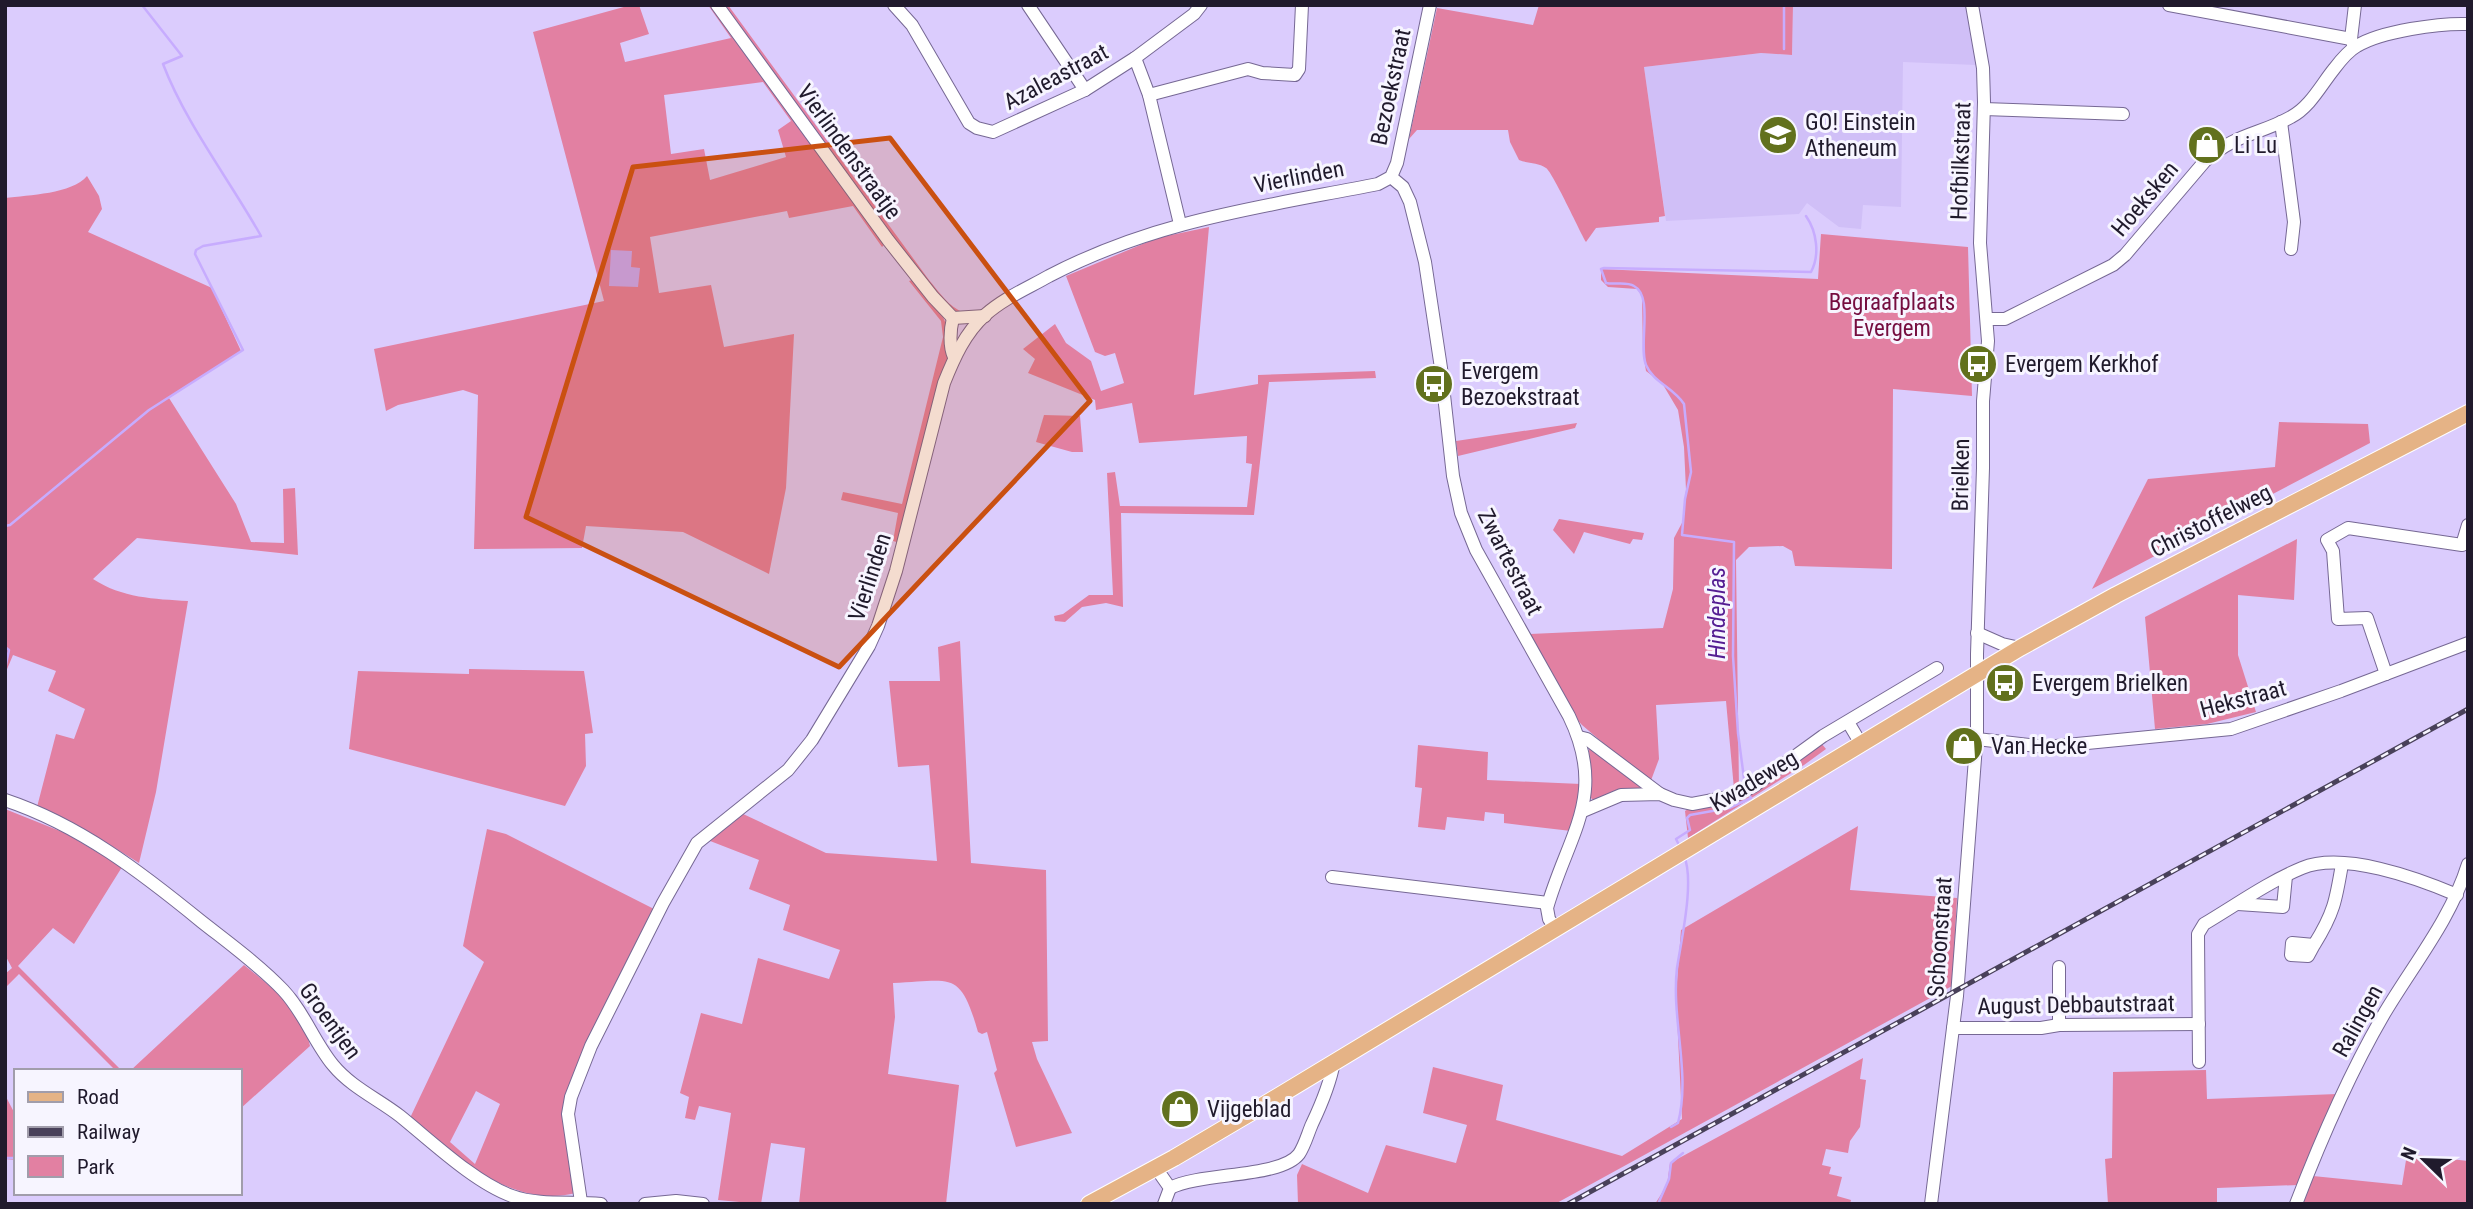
<svg xmlns="http://www.w3.org/2000/svg" width="2473" height="1209" viewBox="0 0 2473 1209" font-family="'Roboto Condensed',sans-serif">
<rect width="100%" height="100%" fill="#dbccfd"/>
<path fill="#d0bff7" d="M 1793,5 L 1965,5 L 1976,65 L 1903,62 L 1901,207 L 1863,205 L 1861,229 L 1839,227 L 1807,203 L 1799,214 L 1666,221 L 1644,67 L 1761,53 L 1792,55 Z"/>
<g fill="#e280a2" fill-rule="evenodd">
<path d="M 631,5 L 639,5 L 649,34 L 620,43 L 625,62 L 731,38 L 708,5 L 728,5 L 929,280 C 940,293 948,306 964,313 L 954,313 L 890,239 L 882,247 L 853,206 L 789,218 L 787,211 L 650,237 L 659,293 L 711,285 L 724,347 L 794,334 L 786,488 L 769,574 L 683,532 L 586,526 L 582,548 L 474,549 L 478,395 L 463,390 L 398,405 L 386,411 L 374,349 L 604,301 L 533,32 ZM 763,82 L 791,121 L 778,130 L 786,157 L 710,180 L 704,149 L 671,154 L 664,95 Z"/>
<path d="M 1539,5 L 1793,5 L 1792,55 L 1761,53 L 1644,67 L 1665,216 L 1659,217 L 1659,222 L 1596,228 L 1586,242 C 1579,230 1553,173 1546,168 C 1538,162 1528,164 1519,160 L 1510,142 L 1508,130 L 1417,130 L 1409,139 L 1437,8 L 1533,25 Z"/>
<path d="M 87,176 L 99,196 L 102,209 L 88,232 L 212,288 L 241,351 L 169,398 L 236,504 L 251,542 L 284,543 L 283,489 L 295,488 L 298,555 L 137,538 L 93,579 C 122,598 154,599 188,601 L 156,792 L 139,863 L 91,833 L 37,807 L 56,734 L 74,739 L 85,709 L 48,691 L 56,671 L 13,655 L 5,674 L 5,198 C 29,195 72,194 87,176 Z"/>
<path d="M 1209,227 L 1194,395 L 1258,384 L 1258,375 L 1375,371 L 1376,378 L 1269,382 L 1254,515 L 1121,513 L 1123,607 L 1106,603 L 1082,607 L 1065,622 L 1055,621 L 1054,616 L 1063,614 L 1089,595 L 1113,595 L 1107,473 L 1115,472 L 1120,506 L 1247,507 L 1252,464 L 1246,463 L 1247,436 L 1139,443 L 1132,403 L 1096,410 L 1095,400 L 1028,373 L 1035,359 L 1023,349 L 1055,324 L 1066,343 L 1091,361 L 1101,391 L 1124,383 L 1115,353 L 1105,356 L 1095,352 L 1066,276 L 1157,238 Z"/>
<path d="M 1821,234 L 1968,247 L 1972,396 L 1893,389 L 1892,569 L 1795,566 L 1792,551 L 1783,546 L 1749,547 L 1736,560 L 1739,789 L 1734,789 L 1726,701 L 1656,705 L 1659,759 L 1650,783 L 1582,725 L 1572,714 L 1530,634 L 1663,628 L 1673,589 L 1674,538 L 1683,521 L 1686,490 L 1684,447 L 1678,410 L 1662,383 L 1646,371 L 1643,353 L 1642,296 L 1637,289 L 1608,287 L 1601,280 L 1601,269 L 1818,279 Z"/>
<path d="M 915,279 C 936,304 948,314 950,349 L 900,543 L 893,541 L 898,513 L 841,500 L 843,492 L 902,504 L 943,337 L 941,321 L 909,281 Z"/>
<path d="M 1044,415 L 1080,416 L 1083,452 L 1072,452 L 1036,442 Z"/>
<path d="M 2279,422 L 2368,424 L 2370,443 L 2092,589 L 2148,479 L 2275,467 Z"/>
<path d="M 1577,423 L 1575,428 L 1458,456 L 1456,441 Z"/>
<path d="M 1559,519 L 1644,533 L 1642,540 L 1633,539 L 1630,544 L 1584,532 L 1574,554 L 1553,530 Z"/>
<path d="M 2297,539 L 2294,600 L 2238,595 L 2238,655 L 2256,712 L 2207,724 L 2155,729 L 2145,617 Z"/>
<path d="M 960,641 L 971,863 L 1046,870 L 1048,1041 L 1032,1042 L 1037,1059 L 1072,1133 L 1016,1147 L 994,1073 L 997,1070 L 987,1032 L 982,1034 L 978,1032 C 960,969 952,981 893,983 L 895,1017 L 888,1074 L 959,1085 L 946,1204 L 799,1204 L 805,1148 L 771,1143 L 761,1204 L 718,1200 L 731,1113 L 699,1106 L 695,1120 L 685,1118 L 689,1097 L 680,1093 L 701,1013 L 742,1024 L 758,958 L 829,979 L 840,950 L 783,930 L 790,905 L 749,889 L 759,860 L 705,839 L 741,813 L 826,853 L 937,861 L 929,765 L 898,767 L 889,681 L 940,681 L 938,647 Z"/>
<path d="M 469,669 L 584,671 L 593,733 L 585,734 L 586,766 L 565,806 L 349,749 L 358,671 L 469,674 Z"/>
<path d="M 1821,743 L 1826,749 L 1804,765 L 1688,838 L 1685,811 L 1693,806 L 1709,805 Z"/>
<path d="M 1418,745 L 1488,752 L 1487,780 L 1581,784 L 1571,831 L 1504,823 L 1504,814 L 1485,812 L 1484,821 L 1447,817 L 1445,830 L 1418,827 L 1422,788 L 1415,787 Z"/>
<path d="M 1589,748 L 1648,789 L 1593,800 L 1590,797 Z"/>
<path d="M 5,809 L 65,833 L 122,867 L 74,944 L 53,928 L 18,966 L 122,1071 L 116,1071 L 19,974 L 5,988 L 5,974 L 12,968 L 5,955 Z"/>
<path d="M 1858,826 L 1850,890 L 1957,898 L 1952,986 L 1555,1204 L 1298,1204 L 1297,1175 L 1302,1164 L 1368,1193 L 1386,1145 L 1456,1163 L 1467,1125 L 1423,1113 L 1433,1067 L 1503,1085 L 1496,1120 L 1622,1156 L 1682,1119 L 1676,995 L 1681,930 Z"/>
<path d="M 487,829 L 506,834 L 654,909 L 570,1084 L 576,1193 C 510,1209 457,1156 410,1118 L 484,962 L 463,946 ZM 476,1091 L 500,1104 L 475,1164 L 450,1142 Z"/>
<path d="M 244,965 C 271,987 303,1010 310,1046 L 240,1109 L 240,1071 L 130,1071 Z"/>
<path d="M 1863,1058 L 1860,1079 L 1866,1080 L 1860,1127 L 1850,1141 L 1848,1153 L 1826,1149 L 1822,1165 L 1831,1167 L 1829,1174 L 1842,1177 L 1837,1196 L 1851,1200 L 1850,1204 L 1655,1204 L 1667,1185 L 1670,1163 Z"/>
<path d="M 2206,1070 L 2207,1099 L 2337,1094 L 2298,1185 L 2217,1188 L 2217,1204 L 2108,1204 L 2105,1159 L 2112,1158 L 2113,1072 Z"/>
<path d="M 5,1095 L 16,1116 L 16,1160 L 5,1159 Z"/>
<path d="M 2407,1154 L 2468,1161 L 2468,1204 L 2302,1204 L 2313,1176 L 2402,1185 Z"/>
</g>
<path fill="#c7acfe" d="M 611,250 L 632,251 L 631,267 L 640,268 L 638,287 L 609,286 Z"/>
<g fill="none" stroke-linecap="round" stroke-linejoin="round">
<g stroke="#c7acfe" stroke-width="2.5">
<path d="M 1784,49 L 1784,5"/>
<path d="M 5,526 L 10,525 L 149,410 L 243,350 L 195,254 L 196,250 L 203,246 L 261,236 C 229,179 186,124 163,64 L 182,56 L 142,5"/>
<path d="M 5,647 L 9,650 L 5,669"/>
<path d="M 1745,786 L 1738,733 L 1733,656 L 1734,542 L 1682,535 L 1685,499 L 1691,472 L 1684,404 C 1674,388 1653,382 1646,365 C 1638,346 1654,296 1634,286 C 1626,281 1615,285 1606,283 L 1601,269 L 1604,268 L 1811,272 C 1820,255 1817,232 1806,216"/>
<path d="M 1680,847 L 1676,839 L 1690,830 L 1687,818 L 1690,815 L 1729,808 L 1751,798 L 1749,795"/>
<path d="M 1671,1127 L 1678,1123 C 1691,1074 1671,1019 1677,968 C 1681,941 1695,881 1684,856"/>
<path d="M 5,1158 L 16,1158"/>
<path d="M 1658,1204 L 1669,1179 L 1671,1163 L 1683,1153"/>
</g>
<defs>
<g id="minor">
<path d="M 717,5 L 888,240 L 933,297 L 953,318"/>
<path d="M 894,5 L 912,25 L 969,123 L 977,128 L 993,132 L 1085,90 L 1135,58 L 1194,14 L 1201,5"/>
<path d="M 1028,5 L 1085,90"/>
<path d="M 2169,5 L 2351,39 L 2354,47"/>
<path d="M 2351,39 L 2355,5"/>
<path d="M 1135,58 L 1149,95 L 1180,224"/>
<path d="M 1149,95 L 1248,69 L 1262,73 L 1295,75 L 1299,69 L 1302,5"/>
<path d="M 1984,109 L 2123,114"/>
<path d="M 2281,122 L 2294,222 L 2291,249"/>
<path d="M 1391,177 L 1403,187 L 1410,202 L 1425,262 L 1441,368 L 1453,476 L 1461,513 L 1476,550 L 1569,716 C 1608,796 1568,834 1547,908 L 1549,919 L 1555,928"/>
<path d="M 953,318 C 950,330 949,346 954,357"/>
<path d="M 953,318 L 985,316"/>
<path d="M 1987,319 L 2005,319 L 2113,265 L 2125,255 L 2205,161 C 2236,133 2259,135 2291,117 C 2310,107 2321,85 2334,69 C 2340,61 2348,51 2357,46 C 2381,31 2440,23 2468,24"/>
<path d="M 1977,633 L 2002,644 L 2020,648"/>
<path d="M 2386,674 L 2367,618 L 2338,619 L 2333,551 L 2327,540 L 2348,528 L 2462,545 L 2468,525"/>
<path d="M 1848,722 L 1861,744"/>
<path d="M 1579,737 L 1587,739 L 1660,794"/>
<path d="M 1977,739 L 2046,747 L 2231,729 L 2341,691 L 2468,643"/>
<path d="M 5,800 C 80,825 142,873 202,922 C 230,944 259,965 283,990 C 304,1012 314,1042 333,1065 C 351,1087 378,1099 400,1116 C 431,1141 475,1183 512,1196 C 540,1206 572,1201 601,1204"/>
<path d="M 1583,811 L 1621,795 L 1660,794 L 1674,800 L 1692,804 L 1734,796 L 1754,786 L 1823,736 L 1937,668"/>
<path d="M 1332,877 L 1548,903"/>
<path d="M 2238,904 L 2283,907 L 2286,876"/>
<path d="M 2314,945 L 2308,956 L 2291,955 L 2292,943 L 2314,945 C 2334,913 2336,900 2342,864"/>
<path d="M 2059,967 L 2059,1025"/>
<path d="M 1953,1028 L 2041,1028 L 2059,1025 L 2199,1024"/>
<path d="M 2199,1062 L 2198,934 L 2204,924 C 2236,905 2268,882 2302,868 C 2343,851 2417,878 2457,895"/>
<path d="M 1156,1168 L 1170,1188 L 1164,1204"/>
<path d="M 1170,1188 C 1201,1172 1281,1178 1299,1154 C 1305,1145 1308,1133 1312,1124 C 1322,1103 1330,1084 1334,1062"/>
<path d="M 581,1202 L 568,1114 L 571,1097 L 591,1046 L 663,903 L 697,843 L 788,770 L 812,740 L 869,646 L 878,626 L 896,571 L 944,383 C 954,358 965,333 985,315 C 1004,298 1028,288 1049,276 C 1156,220 1262,207 1378,184 L 1391,177 L 1397,163 L 1430,5"/>
<path d="M 645,1204 L 676,1201 L 703,1204"/>
<path d="M 1931,1204 L 1957,996 L 1977,732 L 1977,654 L 1983,468 L 1983,401 L 1988,341 L 1980,243 L 1984,102 L 1983,68 L 1972,5"/>
<path d="M 2296,1204 C 2321,1139 2349,1074 2384,1014 C 2413,965 2451,919 2468,864"/>
</g>
<path id="major" d="M 1089,1204 L 1174,1158 L 1257,1109 L 2020,648 L 2116,595 L 2468,413"/>
</defs>
<use href="#minor" stroke="#766894" stroke-width="14"/>
<use href="#major" stroke="#fff" stroke-width="18"/>
<use href="#minor" stroke="#fff" stroke-width="12"/>
<use href="#major" stroke="#e5b386" stroke-width="16"/>
<defs>
<path id="rail" d="M 1568,1204 L 2468,709"/>
</defs>
<use href="#rail" stroke="#49415a" stroke-width="5"/>
<use href="#rail" stroke="#f7f5ff" stroke-width="2.5" stroke-dasharray="8" stroke-linecap="butt"/>
</g>
<path fill="#ca5011" fill-opacity="0.2" stroke="#ca5011" stroke-width="5" stroke-linejoin="round" d="M 890,138 L 1090,401 L 839,667 L 526,517 L 633,167 Z"/>
<defs>
<symbol id="school-disc" viewBox="-11 -11 22 22"><circle r="9.5" fill="#62711d" stroke="#f7f5ff"/><path d="M0-5L7-2L0 1L-7-2ZM-4 1L0 2.5L4 1V4Q0 6-4 4Z" fill="#fff"/></symbol>
<symbol id="shop-disc" viewBox="-11 -11 22 22"><circle r="9.5" fill="#62711d" stroke="#f7f5ff"/><path d="M-5-2.5h2.3a2.7 3.5 0 0 1 5.4 0H5L5.5 6h-11ZM-1.5-2.5h3a1.5 2.3 0 0 0-3 0Z" fill="#fff"/></symbol>
<symbol id="bus-disc" viewBox="-11 -11 22 22"><circle r="9.5" fill="#62711d" stroke="#f7f5ff"/><path d="M-5-6H5V4H4V6H2V4H-2V6H-4V4H-5ZM-3.5-4V0h7V-4ZM-3.5 1.2v1.5H-2V1.2ZM2 1.2v1.5H3.5V1.2Z" fill="#fff"/></symbol>
</defs>
<g fill-rule="evenodd">
<use href="#school-disc" x="1756" y="113" width="44" height="44"/>
<use href="#shop-disc" x="2185" y="123" width="44" height="44"/>
<use href="#bus-disc" x="1956" y="342" width="44" height="44"/>
<use href="#bus-disc" x="1412" y="362" width="44" height="44"/>
<use href="#bus-disc" x="1983" y="661" width="44" height="44"/>
<use href="#shop-disc" x="1942" y="724" width="44" height="44"/>
<use href="#shop-disc" x="1158" y="1087" width="44" height="44"/>
</g>
<g text-anchor="middle" dominant-baseline="central" stroke-width="6" stroke-linejoin="round" paint-order="stroke">
<g font-size="23" fill="#201a2c" stroke="#f7f5ff">
<text transform="translate(1056 77) rotate(-28)">Azaleastraat</text>
<text transform="translate(1391 87) rotate(-78)">Bezoekstraat</text>
<text transform="translate(849 152) rotate(54)">Vierlindenstraatje</text>
<text transform="translate(1961 161) rotate(-88)">Hofbilkstraat</text>
<text transform="translate(1299 177) rotate(-11)">Vierlinden</text>
<text transform="translate(2145 199) rotate(-50)">Hoeksken</text>
<text transform="translate(1961 475) rotate(-89)">Brielken</text>
<text transform="translate(2211 521) rotate(-27)">Christoffelweg</text>
<text transform="translate(1510 562) rotate(63)">Zwartestraat</text>
<text transform="translate(870 577) rotate(-72)">Vierlinden</text>
<text transform="translate(2243 699) rotate(-15)">Hekstraat</text>
<text transform="translate(1754 781) rotate(-31)">Kwadeweg</text>
<text transform="translate(1940 937) rotate(-86)">Schoonstraat</text>
<text transform="translate(2076 1005) rotate(-1)">August Debbautstraat</text>
<text transform="translate(330 1021) rotate(54)">Groentjen</text>
<text transform="translate(2358 1021) rotate(-61)">Ralingen</text>
</g>
<g font-size="23" fill="#201a2c" stroke="#f7f5ff" text-anchor="start">
<text x="1805" y="122">GO! Einstein<tspan x="1805" dy="26">Atheneum</tspan></text>
<text x="2234" y="145">Li Lu</text>
<text x="2005" y="364">Evergem Kerkhof</text>
<text x="1461" y="371">Evergem<tspan x="1461" dy="26">Bezoekstraat</tspan></text>
<text x="2032" y="683">Evergem Brielken</text>
<text x="1991" y="746">Van Hecke</text>
<text x="1207" y="1109">Vijgeblad</text>
</g>
<g font-size="23" fill="#750d3f" stroke="#f7f5ff">
<text x="1892" y="302">Begraafplaats<tspan x="1892" dy="26">Evergem</tspan></text>
</g>
<g font-size="24" font-style="italic" fill="#541d92" stroke="#f7f5ff">
<text transform="translate(1717 613) rotate(-90)">Hindeplas</text>
</g>
</g>
<rect width="2473" height="1209" fill="none" stroke="#201a2c" stroke-width="14"/>
<rect x="14" y="1069" width="228" height="126" fill="#f7f5ff" stroke="#a19dab" stroke-width="2"/>
<rect x="28" y="1092" width="35" height="10" fill="#e5b386" stroke="#a19dab" stroke-width="2"/>
<text x="77" y="1104" font-size="21" fill="#201a2c">Road</text>
<rect x="28" y="1127" width="35" height="10" fill="#49415a" stroke="#a19dab" stroke-width="2"/>
<text x="77" y="1139" font-size="21" fill="#201a2c">Railway</text>
<rect x="28" y="1156" width="35" height="21" fill="#e280a2" stroke="#a19dab" stroke-width="2"/>
<text x="77" y="1174" font-size="21" fill="#201a2c">Park</text>
<g transform="translate(2424 1160) rotate(293)" stroke="#f7f5ff" stroke-width="5" paint-order="stroke">
<path d="M0-5L12 26L0 18L-12 26Z" fill="#201a2c"/>
<text y="-10" font-size="19" font-weight="bold" text-anchor="middle" fill="#201a2c">N</text>
</g>
</svg>
